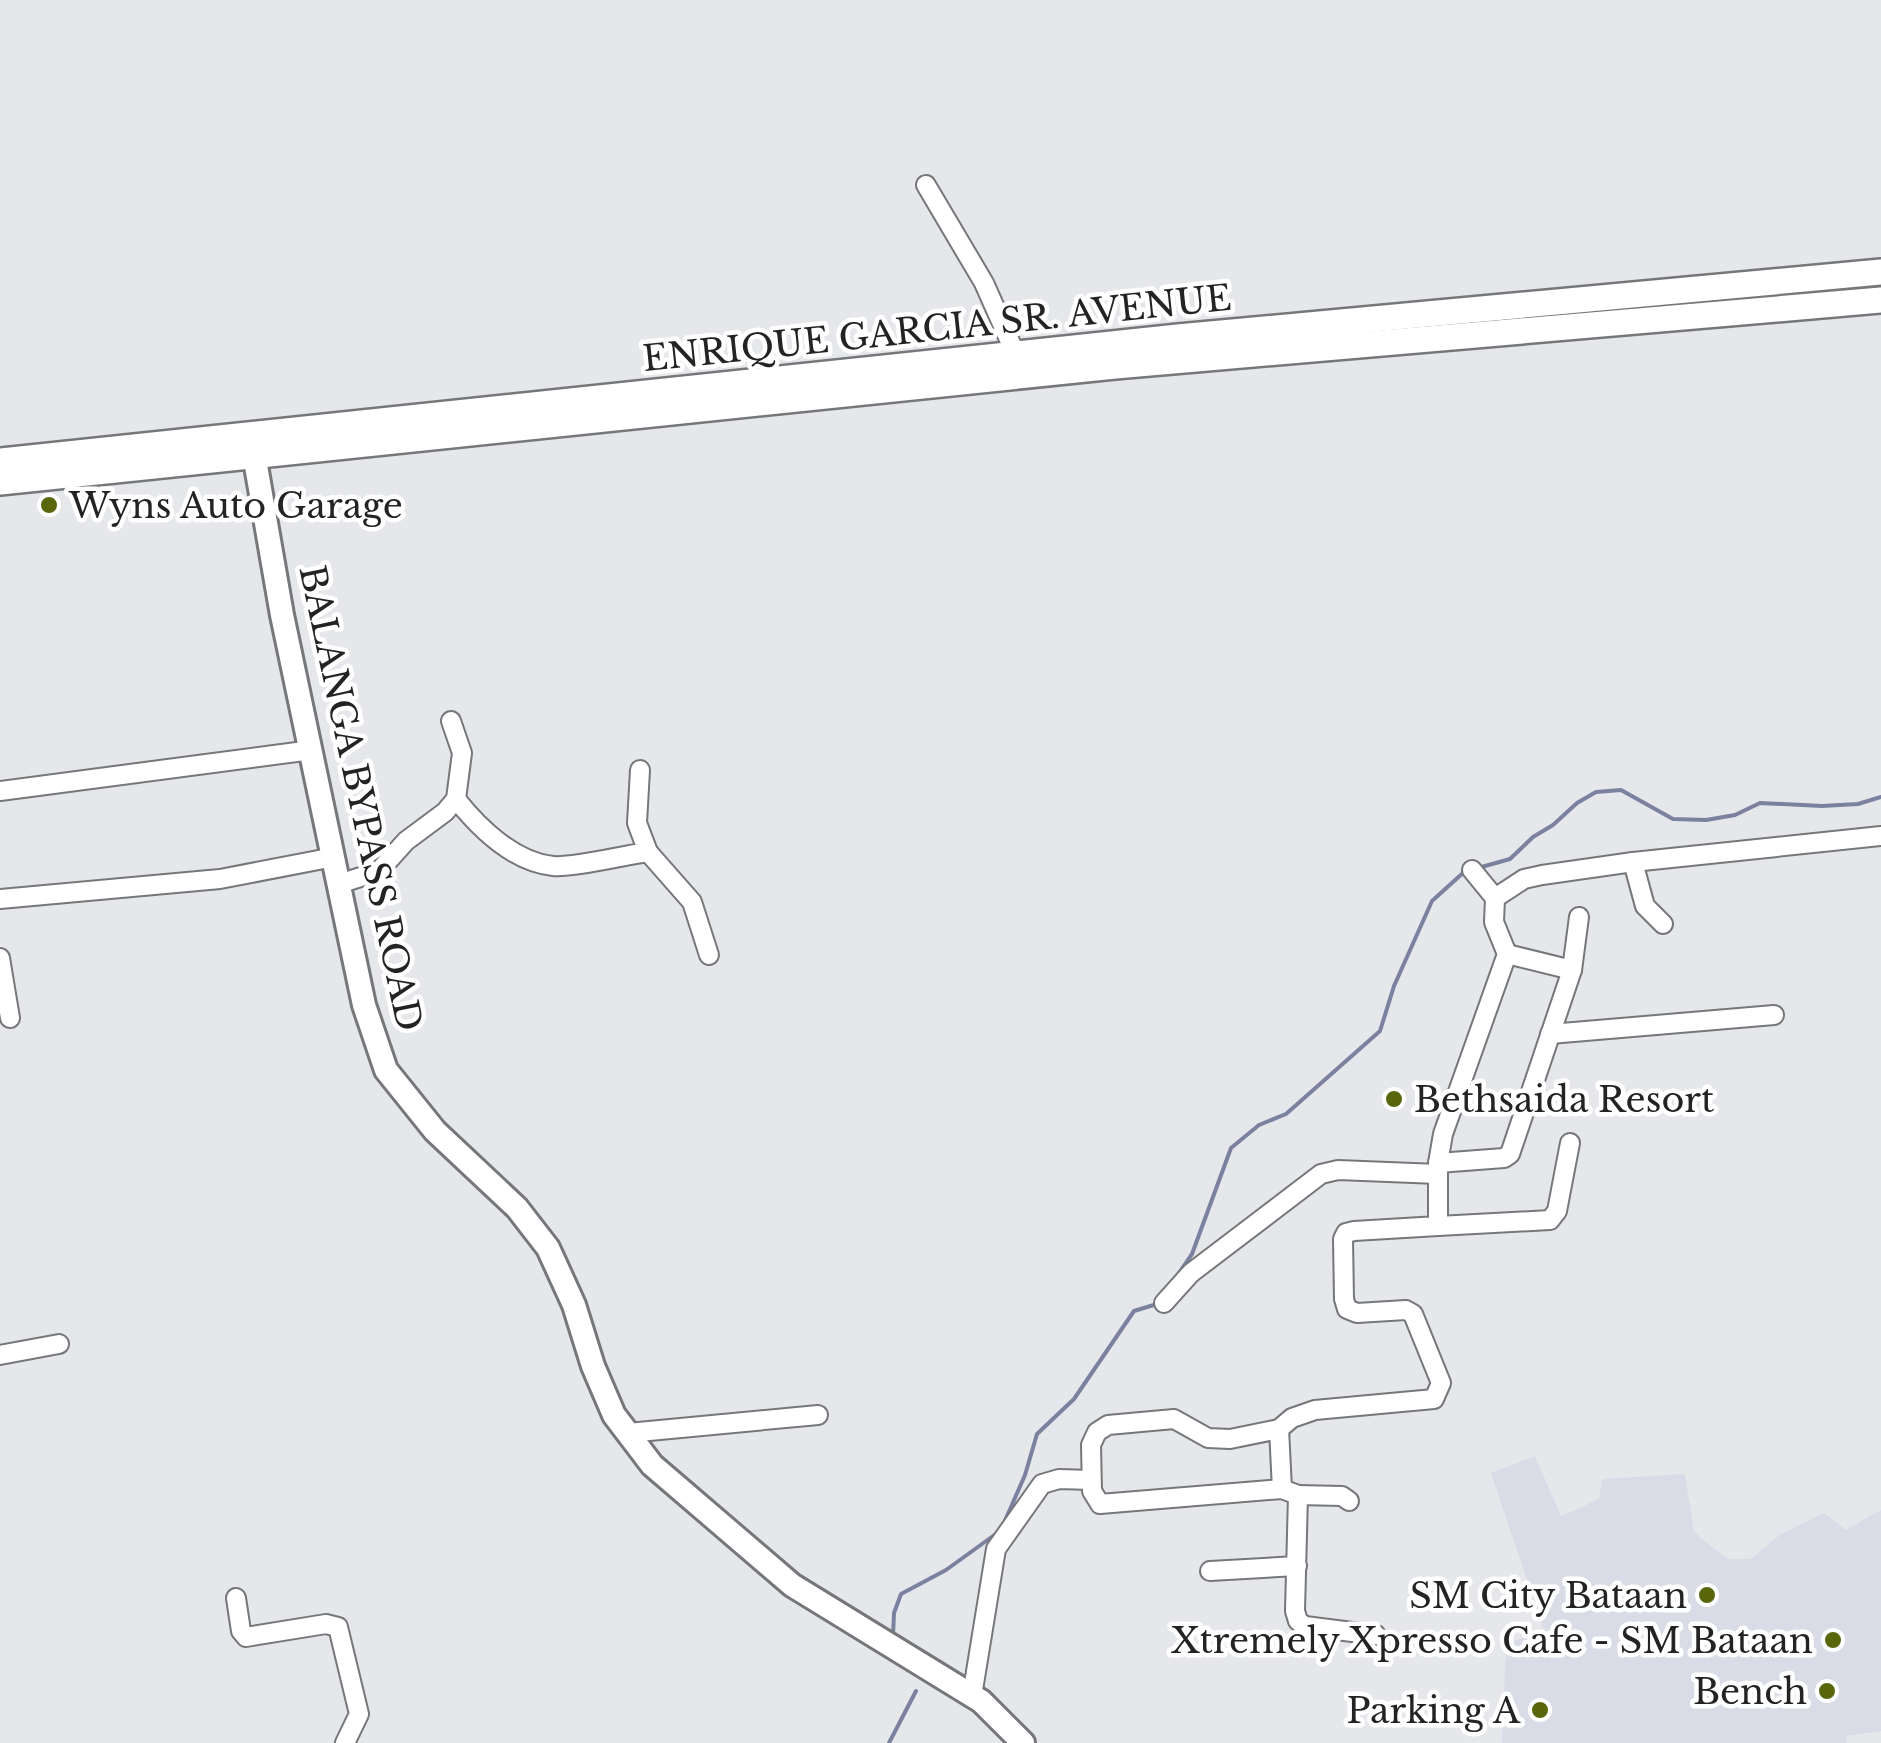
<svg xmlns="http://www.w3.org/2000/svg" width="1881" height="1743" viewBox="0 0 1881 1743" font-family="'Libre Baskerville',serif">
<rect width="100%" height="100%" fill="#e6e7eb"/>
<path fill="#d9dce7" d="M 1535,1456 L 1561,1516 L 1599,1499 L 1602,1479 L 1685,1474 L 1694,1532 L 1727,1559 L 1751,1559 L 1781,1534 L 1824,1513 L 1846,1530 L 1881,1510 L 1881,1731 L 1846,1736 L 1847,1743 L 1502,1743 L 1506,1644 L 1544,1630 L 1491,1473 Z"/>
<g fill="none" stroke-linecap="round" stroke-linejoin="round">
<g stroke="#7b819e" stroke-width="4">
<path d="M 1478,868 L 1510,859 L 1533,837 L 1553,825 L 1577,803 L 1596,792 L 1621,790 L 1673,819 L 1706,820 L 1735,815 L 1760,803 L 1822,806 L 1858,804 L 1881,797"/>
<path d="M 1177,1276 L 1192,1254 L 1231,1148 L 1259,1125 L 1286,1114 L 1380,1031 L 1394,986 L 1432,901 L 1464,872"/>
<path d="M 1004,1523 L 1025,1475 L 1037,1434 L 1074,1399 L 1134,1311 L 1157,1304"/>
<path d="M 893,1636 L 894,1613 L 901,1594 L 946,1570 L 1000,1531"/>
<path d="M 889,1743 L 916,1691"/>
</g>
<defs>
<g id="minor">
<path d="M 926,185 L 984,283 L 1016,355"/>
<path d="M 0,791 L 312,750"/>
<path d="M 456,799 C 479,828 514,862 553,866 C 573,868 625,855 648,852 L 637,823 L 640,770"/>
<path d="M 648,852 L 692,902 L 709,955"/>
<path d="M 1633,862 L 1645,906 L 1663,924"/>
<path d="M 1472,870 L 1495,898"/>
<path d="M 339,884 L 379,871 L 406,841 L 445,812 L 456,799 L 462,753 L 451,721"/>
<path d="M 0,899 L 220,879 L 334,857"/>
<path d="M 1507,954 L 1494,922 L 1495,898 L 1524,879 L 1542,875 L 1633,862 L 1881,836"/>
<path d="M 1507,954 L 1572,970"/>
<path d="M 0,958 L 10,1018"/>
<path d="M 1550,1034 L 1774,1015"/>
<path d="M 1438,1163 L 1504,1158 L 1510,1154 L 1572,970 L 1579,917"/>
<path d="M 1438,1226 L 1550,1220 L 1557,1211 L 1570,1143"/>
<path d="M 1164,1303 L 1191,1273 L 1321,1174 L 1338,1170 L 1438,1174"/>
<path d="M 0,1355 L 59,1344"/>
<path d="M 1279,1429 L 1282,1489"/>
<path d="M 628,1433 L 818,1415"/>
<path d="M 1298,1495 L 1342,1496 L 1349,1501"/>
<path d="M 1210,1571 L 1297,1566"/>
<path d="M 236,1598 L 241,1631 L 246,1637 L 326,1624 L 338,1627 L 359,1714 L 345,1743"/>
<path d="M 1376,1635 L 1305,1626 L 1298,1621 L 1295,1611 L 1298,1495 L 1282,1489 L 1100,1504 L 1092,1491 L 1091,1445 L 1097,1432 L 1108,1425 L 1174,1419 L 1208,1438 L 1230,1439 L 1279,1429 L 1292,1418 L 1315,1410 L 1434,1399 L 1441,1383 L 1413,1314 L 1406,1310 L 1357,1313 L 1347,1309 L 1344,1299 L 1343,1239 L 1346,1233 L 1354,1231 L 1438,1226 L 1438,1163 L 1443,1134 L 1507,954"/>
<path d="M 972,1696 L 996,1549 L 1042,1484 L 1059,1479 L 1091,1480"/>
</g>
<path id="tertiary" d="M 251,437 L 282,615 L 364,1005 L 386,1070 L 435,1131 L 517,1208 L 548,1248 L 574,1305 L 593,1366 L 614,1415 L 652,1465 L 792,1585 L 981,1701 L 1023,1743"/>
<g id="secondary">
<path d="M 0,461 L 1178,337 L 1881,272"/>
<path d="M 0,482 L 1115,366 L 1881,300"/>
</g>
</defs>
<use href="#minor" stroke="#76777a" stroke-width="22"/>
<use href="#tertiary" stroke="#76777a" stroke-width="28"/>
<use href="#secondary" stroke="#76777a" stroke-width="30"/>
<use href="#minor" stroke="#fff" stroke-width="18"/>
<use href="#tertiary" stroke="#fff" stroke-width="22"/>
<use href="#secondary" stroke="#fff" stroke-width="25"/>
</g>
<g fill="#59660c" stroke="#fff" stroke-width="4">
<circle cx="49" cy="505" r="10"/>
<circle cx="1394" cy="1099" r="10"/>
<circle cx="1707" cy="1595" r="10"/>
<circle cx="1833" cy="1640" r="10"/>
<circle cx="1827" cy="1691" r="10"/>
<circle cx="1540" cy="1710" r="10"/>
</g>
<g text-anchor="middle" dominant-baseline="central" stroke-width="9" stroke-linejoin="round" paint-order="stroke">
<g font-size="35" fill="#232324" stroke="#fff">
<text transform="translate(937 328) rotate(-6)">ENRIQUE GARCIA SR. AVENUE</text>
<text transform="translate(361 798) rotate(78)">BALANGA BYPASS ROAD</text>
</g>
<g font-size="35" fill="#232324" stroke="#fff" text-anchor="end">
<text x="69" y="505" text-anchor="start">Wyns Auto Garage</text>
<text x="1414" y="1099" text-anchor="start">Bethsaida Resort</text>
<text x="1687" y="1595">SM City Bataan</text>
<text x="1813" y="1640">Xtremely Xpresso Cafe - SM Bataan</text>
<text x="1807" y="1691">Bench</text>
<text x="1520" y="1710">Parking A</text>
</g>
</g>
</svg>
